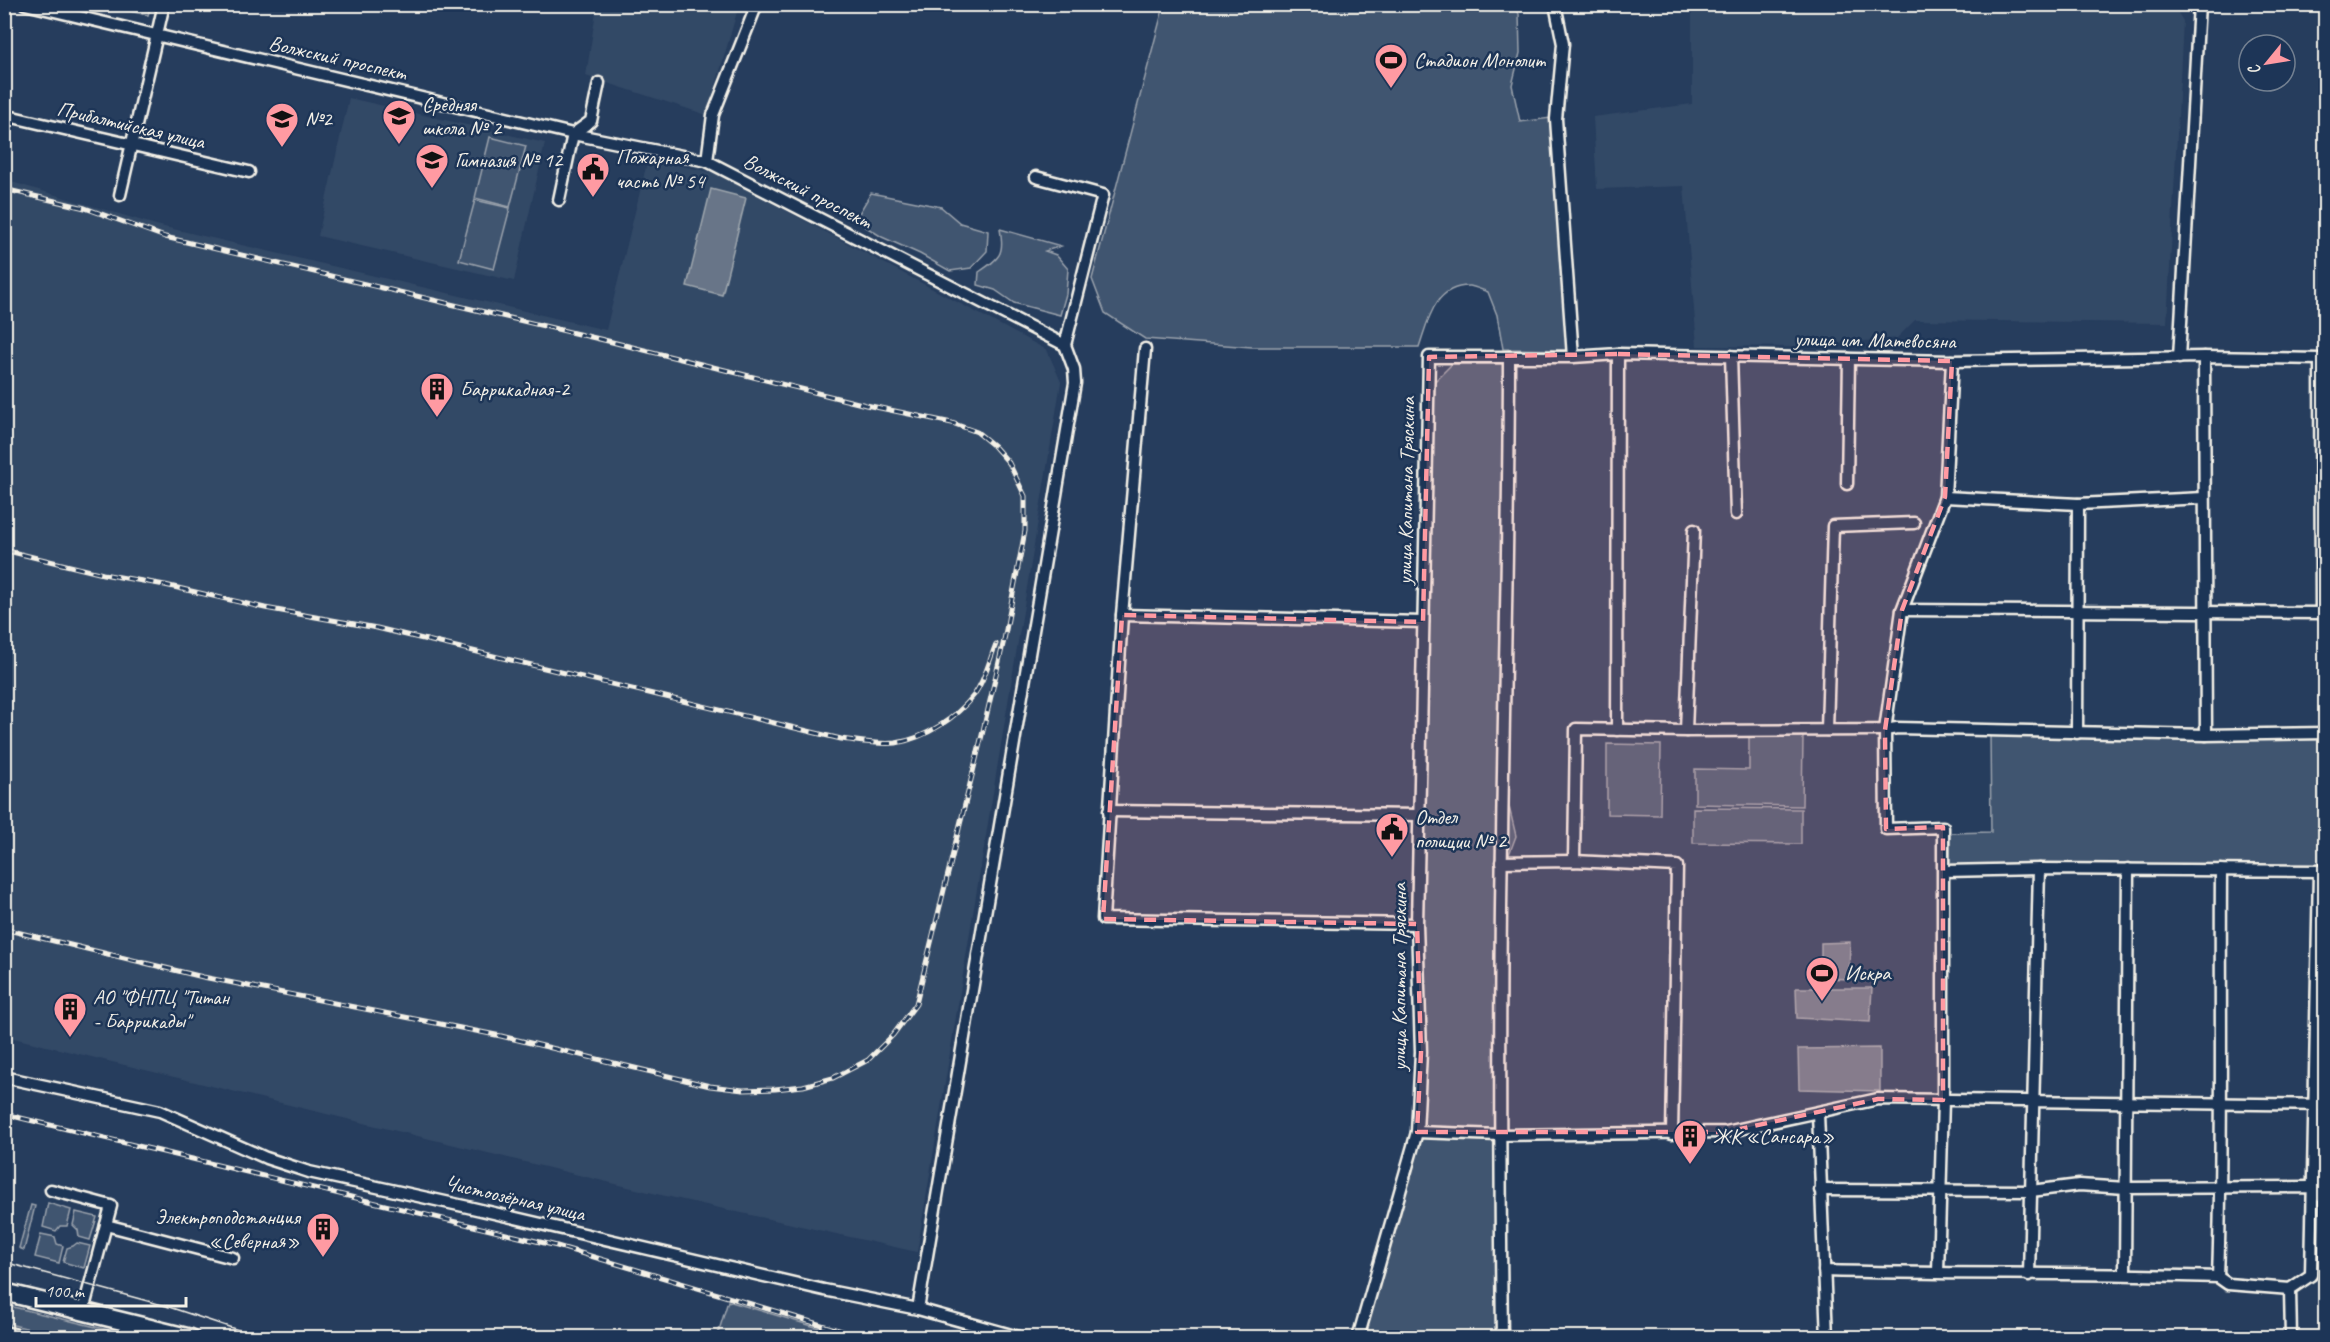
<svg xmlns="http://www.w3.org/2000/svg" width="2330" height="1342" viewBox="0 0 2330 1342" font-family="Caveat,sans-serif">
<rect width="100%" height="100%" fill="#263d5d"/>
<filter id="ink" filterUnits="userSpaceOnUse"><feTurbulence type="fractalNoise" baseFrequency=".0167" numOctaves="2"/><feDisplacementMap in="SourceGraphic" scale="12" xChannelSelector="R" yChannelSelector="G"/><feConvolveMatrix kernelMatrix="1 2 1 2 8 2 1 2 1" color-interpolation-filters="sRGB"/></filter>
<g filter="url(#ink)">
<g fill="#334966">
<path d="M 597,5 L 739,5 L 707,115 L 586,76 Z"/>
<path d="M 1692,5 L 2173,5 L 2183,21 L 2167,323 L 1915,320 L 1897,338 L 1800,347 L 1697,346 L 1684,186 L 1597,189 L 1593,117 L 1692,104 Z"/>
<path d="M 349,98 L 545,143 L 514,281 L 318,236 Z"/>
<path d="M 648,159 L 715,173 L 1047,350 L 1061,382 L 917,1252 L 657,1194 L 5,1036 L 5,180 L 156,225 L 606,330 Z"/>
</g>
<g fill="#40546f" stroke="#9aa2ac" stroke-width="1.5">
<path d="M 102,5 L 151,5 L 148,15 Z"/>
<path d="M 1164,5 L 1514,5 L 1519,14 L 1520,53 L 1512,85 L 1520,122 L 1551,118 L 1568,350 L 1503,349 L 1497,315 L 1488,292 C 1482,290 1475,287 1470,286 C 1434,285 1428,321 1419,347 L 1252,347 L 1145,339 L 1105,313 L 1092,279 Z"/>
<path d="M 490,137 L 526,146 L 510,207 L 475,198 Z"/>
<path d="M 871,193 L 941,207 L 960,223 L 988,231 L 987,251 L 971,268 L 950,271 L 920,254 L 882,237 L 855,220 Z"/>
<path d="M 475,200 L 510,208 L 494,269 L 459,260 Z"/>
<path d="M 1000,229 L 1061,246 L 1045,251 L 1056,255 L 1068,269 L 1066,294 L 1060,315 L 1014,303 L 995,290 L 978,285 L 979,272 C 1000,258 1005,254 1000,229 Z"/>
<path d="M 1452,364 L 1505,364 L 1502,777 L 1516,836 L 1507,860 L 1498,1131 L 1501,1337 L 1364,1338 L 1420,1132 L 1420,923 L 1431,385 Z"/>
<path d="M 1990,732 L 2325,735 L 2325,869 L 1950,865 L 1950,833 L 1991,832 Z"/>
<path d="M 1749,735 L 1803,736 L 1802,806 L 1695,804 L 1695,769 L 1749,770 Z"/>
<path d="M 1607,744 L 1661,745 L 1660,815 L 1607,814 Z"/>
<path d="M 1693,808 L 1801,809 L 1801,844 L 1693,843 Z"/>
<path d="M 48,1203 L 71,1210 L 67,1226 L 60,1226 L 56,1231 L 43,1227 Z"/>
<path d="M 31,1205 L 35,1206 L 24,1250 L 19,1248 Z"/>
<path d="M 76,1212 L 97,1217 L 90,1240 L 79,1237 L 78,1230 L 73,1225 Z"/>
<path d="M 41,1234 L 55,1237 L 57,1244 L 63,1246 L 59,1263 L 35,1257 Z"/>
<path d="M 77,1243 L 90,1246 L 84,1268 L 63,1262 L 67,1248 L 73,1246 Z"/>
<path d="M 728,1301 L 849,1337 L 717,1337 Z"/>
<path d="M 4,1305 L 5,1305 L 137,1337 L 62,1337 L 5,1323 Z"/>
</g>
<g fill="#677588" stroke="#9fa7ae" stroke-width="1.5">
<path d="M 711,189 L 746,198 L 722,295 L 687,286 Z"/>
<path d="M 1850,942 L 1849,979 L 1821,978 L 1821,943 Z"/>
<path d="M 1796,988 L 1872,988 L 1870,1022 L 1797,1018 Z"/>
<path d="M 1880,1048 L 1880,1091 L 1799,1089 L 1798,1049 Z"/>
</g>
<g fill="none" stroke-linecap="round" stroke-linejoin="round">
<defs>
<g id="minor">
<path d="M 25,4 L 573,134 L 707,161 L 1065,345"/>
<path d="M 1555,4 L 1563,44 L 1556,119 L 1573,357"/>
<path d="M 4,115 L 249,172"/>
<path d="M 707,161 L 713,115 L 757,4"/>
<path d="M 120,195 L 164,4"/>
<path d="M 559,200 L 573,134 L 591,121 L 599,83"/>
<path d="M 1145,349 L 1122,615 L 1103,919 L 1417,924"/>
<path d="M 1731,356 L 1736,514"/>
<path d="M 2204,357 L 2206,735"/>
<path d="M 2179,358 L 2199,4"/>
<path d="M 2320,359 L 2321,613"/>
<path d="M 1847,484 L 1849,359"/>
<path d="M 1945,497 L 2078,504 L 2204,498"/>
<path d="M 1902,610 L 2326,613"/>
<path d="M 1122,615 L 1423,622"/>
<path d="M 1617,730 L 1618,354"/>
<path d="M 1827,730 L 1833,526 L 1914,523"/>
<path d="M 1686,731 L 1694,530"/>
<path d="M 2077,733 L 2078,504"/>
<path d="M 1109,811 L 1419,815"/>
<path d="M 1574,861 L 1576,729 L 1686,731 L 1885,730 L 1897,728 L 2206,735 L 2326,733"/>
<path d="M 1501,862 L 1574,861 L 1677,866 L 1672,1134"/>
<path d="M 1945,871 L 2039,869 L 2325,871"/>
<path d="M 4,1077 L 160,1111 L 266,1158 L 309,1172 L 468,1207 L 824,1290 L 918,1309 L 1022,1338"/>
<path d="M 1818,1113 L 1827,1338"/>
<path d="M 1417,1132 L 1499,1135 L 1726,1132 L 1878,1099 L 2326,1105"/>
<path d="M 51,1190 L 111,1206 L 83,1311"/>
<path d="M 1820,1190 L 2031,1191 L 2079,1185 L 2126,1188 L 2312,1187 L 2320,1196 L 2326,1196"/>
<path d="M 106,1225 L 233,1258"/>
<path d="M 1824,1271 C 1955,1275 2087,1272 2218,1277 L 2228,1284 L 2290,1289"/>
<path d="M 1938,1272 L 1943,1100 L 1943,827 L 1886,829 L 1885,730 L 1902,610 L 1945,497 L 1952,361"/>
<path d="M 2125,1274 L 2128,869"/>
<path d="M 2029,1275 L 2039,869"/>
<path d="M 2218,1277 C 2223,1142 2220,1006 2221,870"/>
<path d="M 918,1309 L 1075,383 L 1074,369 L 1065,345 L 1103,195 L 1036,177"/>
<path d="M 1358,1338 L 1417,1132 L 1421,1052 L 1417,924 L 1429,357 L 1573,357 L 1618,354 L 1952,361 L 2204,357 L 2320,359 L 2326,361"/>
<path d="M 1502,1338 C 1500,1172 1499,1006 1502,840 C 1504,679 1509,518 1509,357"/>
<path d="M 2291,1338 L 2290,1289 L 2311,1275 L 2319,871"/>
</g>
<g id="primary">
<path d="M 4,1292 L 191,1338"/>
<path d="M 4,1335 L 16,1338"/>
</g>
</defs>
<use href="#minor" stroke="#f4f1e8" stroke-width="15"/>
<use href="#primary" stroke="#f4f1e8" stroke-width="21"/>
<use href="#minor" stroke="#1d3557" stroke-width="10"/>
<use href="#primary" stroke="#1d3557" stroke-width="16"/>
<path stroke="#f4f1e8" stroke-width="1.5" d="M 4,1262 L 166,1306 L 262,1338"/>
<defs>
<g id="rail">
<path d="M 4,189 L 85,208 L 165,237 L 608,341 L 866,405 L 952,423 L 977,432 L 994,446 L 1009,463 L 1025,496 L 1025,531 L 1004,640 L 982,735 L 916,1004 L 893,1035 L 868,1060 L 833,1078 L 803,1086 L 775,1089 L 743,1090 L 710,1086 L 501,1036 L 203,977 L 4,929"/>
<path d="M 4,550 L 103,574 L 165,585 L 265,608 L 377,628 L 841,739 C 859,741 878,745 896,743 C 926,738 956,718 974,695 C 985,680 989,661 996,644"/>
<path d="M 4,1114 L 557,1246 L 865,1338"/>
</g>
</defs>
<use href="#rail" stroke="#f4f1e8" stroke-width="5"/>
<use href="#rail" stroke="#1d3557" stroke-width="3" stroke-dasharray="9" stroke-linecap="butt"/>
</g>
</g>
<path fill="#ff9aa2" fill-opacity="0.2" stroke="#ff9aa2" stroke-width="4.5" stroke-dasharray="12 8" stroke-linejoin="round" d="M 1618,354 L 1952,361 L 1945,497 L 1902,610 L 1885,730 L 1886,829 L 1943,827 L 1943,1100 L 1878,1099 L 1726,1132 L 1417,1132 L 1421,1052 L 1417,924 L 1103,919 L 1122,615 L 1423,622 L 1429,357 Z"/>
<defs>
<symbol id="stadium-pin" viewBox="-11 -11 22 30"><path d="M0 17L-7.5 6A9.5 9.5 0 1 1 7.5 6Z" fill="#ff9aa2" stroke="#1d3557"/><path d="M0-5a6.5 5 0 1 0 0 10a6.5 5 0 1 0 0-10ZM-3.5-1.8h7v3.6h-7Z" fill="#111"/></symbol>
<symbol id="school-pin" viewBox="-11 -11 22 30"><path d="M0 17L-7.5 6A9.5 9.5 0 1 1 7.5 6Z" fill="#ff9aa2" stroke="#1d3557"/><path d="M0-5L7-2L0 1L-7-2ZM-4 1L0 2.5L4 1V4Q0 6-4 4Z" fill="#111"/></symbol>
<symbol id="civic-pin" viewBox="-11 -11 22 30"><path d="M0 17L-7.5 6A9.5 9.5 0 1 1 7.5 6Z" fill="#ff9aa2" stroke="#1d3557"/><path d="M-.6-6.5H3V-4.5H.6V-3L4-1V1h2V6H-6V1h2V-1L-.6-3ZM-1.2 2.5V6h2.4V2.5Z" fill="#111"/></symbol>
<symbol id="building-pin" viewBox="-11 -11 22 30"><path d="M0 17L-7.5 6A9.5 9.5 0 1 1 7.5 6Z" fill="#ff9aa2" stroke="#1d3557"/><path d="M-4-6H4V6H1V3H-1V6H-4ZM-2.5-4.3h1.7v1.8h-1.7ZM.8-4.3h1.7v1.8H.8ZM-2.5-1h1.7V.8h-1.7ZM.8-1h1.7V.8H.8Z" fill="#111"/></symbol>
</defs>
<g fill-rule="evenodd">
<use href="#stadium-pin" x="1372" y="41" width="38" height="52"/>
<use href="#school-pin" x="380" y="97" width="38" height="52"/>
<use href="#school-pin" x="263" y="100" width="38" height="52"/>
<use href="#school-pin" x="413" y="141" width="38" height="52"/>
<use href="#civic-pin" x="574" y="150" width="38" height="52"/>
<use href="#building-pin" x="418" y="370" width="38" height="52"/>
<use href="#civic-pin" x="1373" y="810" width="38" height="52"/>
<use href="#stadium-pin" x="1803" y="954" width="38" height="52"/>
<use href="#building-pin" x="51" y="990" width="38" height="52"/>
<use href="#building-pin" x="1671" y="1117" width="38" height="52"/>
<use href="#building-pin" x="304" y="1210" width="38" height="52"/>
</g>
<g text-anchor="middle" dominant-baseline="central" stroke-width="5" stroke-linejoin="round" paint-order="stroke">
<g font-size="21" fill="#f4f1e8" stroke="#1d3557">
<text transform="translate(338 58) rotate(13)">Волжский проспект</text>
<text transform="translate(131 125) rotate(13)">Прибалтийская улица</text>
<text transform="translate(808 191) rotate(27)">Волжский проспект</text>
<text transform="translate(1875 340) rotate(1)">улица им. Матевосяна</text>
<text transform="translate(1406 491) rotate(-89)">улица Капитана Тряскина</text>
<text transform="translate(1399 977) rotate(-90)">улица Капитана Тряскина</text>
<text transform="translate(515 1198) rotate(13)">Чистоозёрная улица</text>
</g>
<g font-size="21" fill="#f4f1e8" stroke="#1d3557" text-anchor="start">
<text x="1414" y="60">Стадион Монолит</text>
<text x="422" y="104">Средняя<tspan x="422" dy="24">школа № 2</tspan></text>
<text x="305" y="119">№2</text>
<text x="616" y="157">Пожарная<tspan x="616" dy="24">часть № 54</tspan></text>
<text x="455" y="160">Гимназия № 12</text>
<text x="460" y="389">Баррикадная-2</text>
<text x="1415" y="817">Отдел<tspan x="1415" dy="24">полиции № 2</tspan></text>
<text x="1845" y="973">Искра</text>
<text x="93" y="997">АО "ФНПЦ "Титан<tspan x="93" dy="24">- Баррикады"</tspan></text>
<text x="1713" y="1136">ЖК «Сансара»</text>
<text x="300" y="1217" text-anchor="end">Электроподстанция<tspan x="300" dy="24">«Северная»</tspan></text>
</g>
</g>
<rect width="2330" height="1342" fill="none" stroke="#1d3557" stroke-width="24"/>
<rect x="12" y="12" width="2306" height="1318" fill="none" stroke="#f4f1e8" stroke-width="2" filter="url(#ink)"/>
<g transform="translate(2267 63) rotate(240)"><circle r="28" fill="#1d3557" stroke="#738091" stroke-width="1.5"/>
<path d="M0-4.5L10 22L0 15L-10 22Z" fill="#ff9aa2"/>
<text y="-9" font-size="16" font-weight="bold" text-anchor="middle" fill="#f4f1e8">С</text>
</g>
<path d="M36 1297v9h150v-9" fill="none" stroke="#f4f1e8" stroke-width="3"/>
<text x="45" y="1297" font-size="18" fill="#f4f1e8" stroke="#1d3557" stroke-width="4.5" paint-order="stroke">100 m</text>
</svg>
